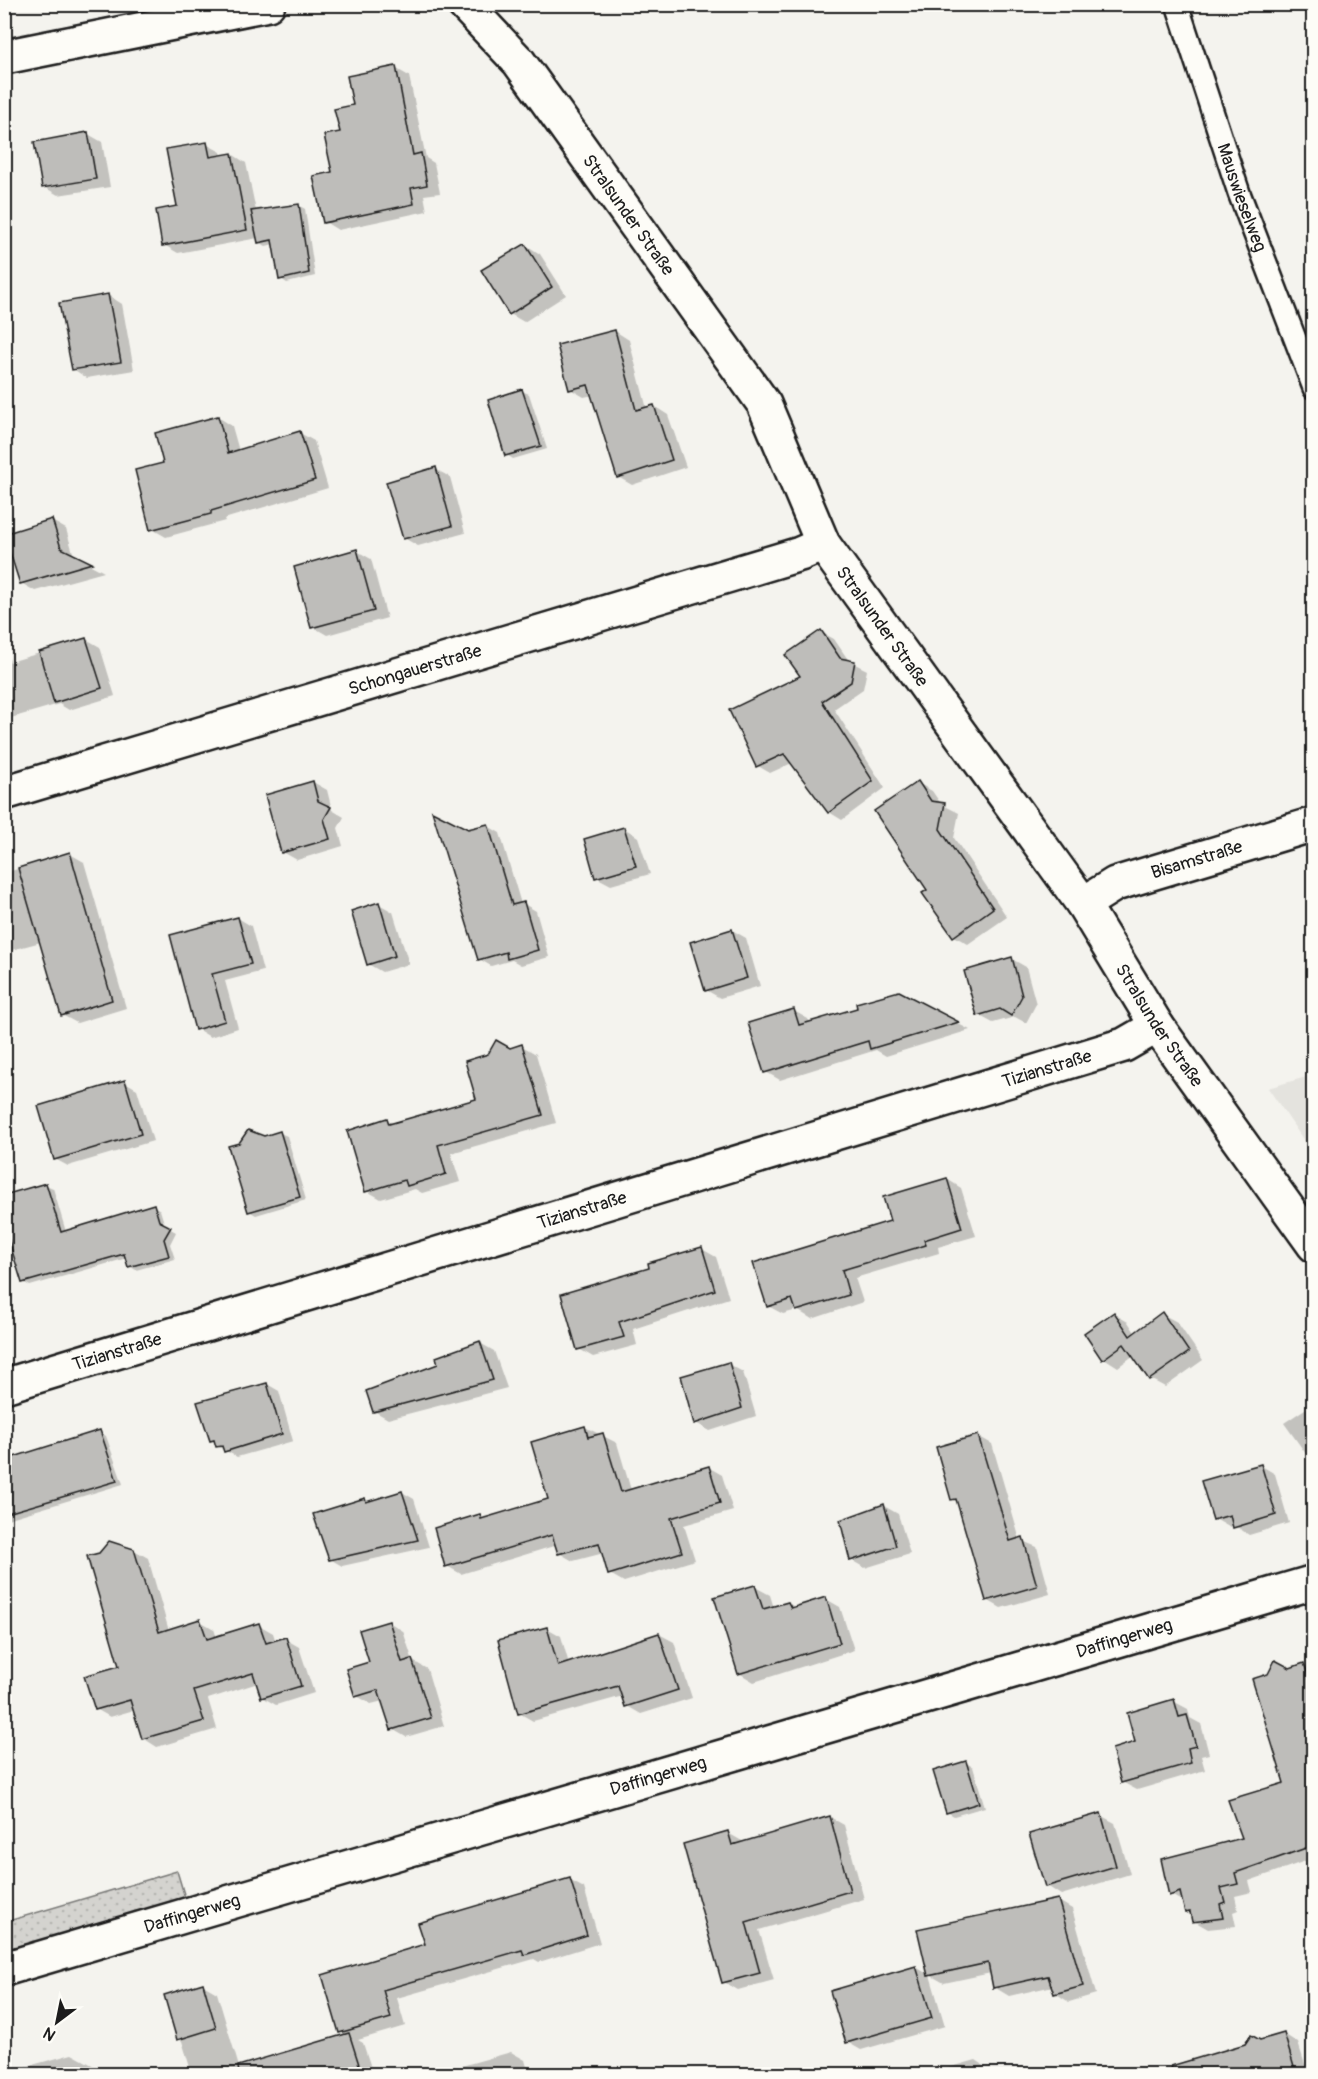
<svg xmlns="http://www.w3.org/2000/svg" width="1318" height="2079" viewBox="0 0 1318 2079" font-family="Pangolin,sans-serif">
<defs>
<pattern id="grass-dots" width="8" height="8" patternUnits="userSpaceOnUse" patternTransform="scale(1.5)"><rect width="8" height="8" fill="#d4d3cf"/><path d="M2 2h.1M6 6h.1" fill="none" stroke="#b5b5b1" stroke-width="1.8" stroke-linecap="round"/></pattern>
</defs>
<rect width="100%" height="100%" fill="#f4f3ee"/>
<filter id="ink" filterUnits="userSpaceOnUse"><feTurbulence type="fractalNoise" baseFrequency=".0167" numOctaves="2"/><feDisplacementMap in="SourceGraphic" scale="12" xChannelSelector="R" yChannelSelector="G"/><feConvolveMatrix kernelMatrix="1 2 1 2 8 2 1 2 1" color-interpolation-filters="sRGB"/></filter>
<g filter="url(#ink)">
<path fill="#e4e3de" d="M 1313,1075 L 1314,1075 L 1313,1154 L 1268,1088 Z"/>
<path fill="url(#grass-dots)" stroke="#787876" stroke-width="1.5" d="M 177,1871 L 186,1901 L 5,1953 L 5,1922 Z"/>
<g fill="#0003">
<path d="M 395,68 L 409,76 L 426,158 L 434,163 L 440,193 L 424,195 L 427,211 L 338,230 L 325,222 L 341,133 L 355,107 Z"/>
<path d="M 88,134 L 102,142 L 110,187 L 58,195 L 44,187 Z"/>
<path d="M 206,144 L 221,152 L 222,156 L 232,154 L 246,163 L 256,211 L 298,205 L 305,209 L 315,276 L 287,283 L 281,279 L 274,244 L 266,246 L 259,242 L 258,238 L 178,253 L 164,245 Z"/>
<path d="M 526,245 L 540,254 L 566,295 L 524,322 L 510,314 Z"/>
<path d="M 108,295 L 122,304 L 134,370 L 87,378 L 73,369 Z"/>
<path d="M 615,331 L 629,340 L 647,409 L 654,406 L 668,415 L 686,467 L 632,485 L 618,477 L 593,395 L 584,397 L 570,389 Z"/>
<path d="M 522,391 L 529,394 L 547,449 L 513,459 L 507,455 Z"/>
<path d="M 218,417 L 232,426 L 239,451 L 300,433 L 314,441 L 328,488 L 224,519 L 225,521 L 166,537 L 152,529 L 165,464 Z"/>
<path d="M 435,469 L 450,477 L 465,533 L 418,546 L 404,538 Z"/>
<path d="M 52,521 L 66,529 L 74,556 L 104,572 L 35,591 L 21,583 Z"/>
<path d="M 357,551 L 371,559 L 387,618 L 327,635 L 313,627 Z"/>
<path d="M 821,632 L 834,639 L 849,661 L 867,670 L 863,689 L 834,709 L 885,788 L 842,820 L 829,812 L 792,763 L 770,773 L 758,766 L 802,677 Z"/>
<path d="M 86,639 L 100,647 L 115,696 L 69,710 L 59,704 L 4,720 L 4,647 L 10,662 Z"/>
<path d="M 313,782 L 327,790 L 332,810 L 344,817 L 338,828 L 343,846 L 297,860 L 283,852 Z"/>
<path d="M 918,783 L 932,791 L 941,804 L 959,813 L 954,838 L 1007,917 L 968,944 L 954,936 L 929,890 Z"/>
<path d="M 488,826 L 500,833 L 521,904 L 524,904 L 536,911 L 549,957 L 521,965 L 512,960 L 491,966 L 479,959 L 468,831 Z"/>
<path d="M 624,828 L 638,837 L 650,874 L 611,885 L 596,877 Z"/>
<path d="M 70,854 L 84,862 L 126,1008 L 77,1023 L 62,1015 L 41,942 L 4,952 L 4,873 Z"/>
<path d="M 379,904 L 393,912 L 409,964 L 382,972 L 368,964 Z"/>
<path d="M 238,918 L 251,926 L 263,971 L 225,981 L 238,1028 L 210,1037 L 197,1029 L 172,936 Z"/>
<path d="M 732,930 L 746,938 L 760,986 L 720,998 L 706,990 Z"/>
<path d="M 1012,959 L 1026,967 L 1036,1004 L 1026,1023 L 1015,1017 L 993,1023 L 978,1015 Z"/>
<path d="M 899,993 L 970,1030 L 886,1056 L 876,1050 L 780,1080 L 766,1072 L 794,1011 L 808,1019 L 810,1023 L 859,1009 Z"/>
<path d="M 522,1046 L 536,1054 L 556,1123 L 451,1153 L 460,1182 L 422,1193 L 415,1189 L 381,1199 L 367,1191 L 387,1120 L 394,1124 L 478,1100 L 510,1050 Z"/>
<path d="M 125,1082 L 137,1089 L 153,1141 L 68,1166 L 55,1159 Z"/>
<path d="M 280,1133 L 287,1136 L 306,1200 L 256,1215 L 249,1211 L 264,1137 Z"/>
<path d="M 947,1179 L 961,1188 L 976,1236 L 938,1247 L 939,1253 L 855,1278 L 863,1302 L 812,1319 L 797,1310 L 783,1314 L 768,1306 L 892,1222 Z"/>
<path d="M 46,1185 L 53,1188 L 66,1232 L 154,1206 L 160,1210 L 165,1226 L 176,1232 L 170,1244 L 175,1259 L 136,1270 L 129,1266 L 127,1258 L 30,1286 L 23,1282 L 8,1233 L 4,1234 L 4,1197 Z"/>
<path d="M 702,1249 L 716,1257 L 729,1298 L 633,1329 L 637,1345 L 593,1357 L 579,1349 L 651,1269 Z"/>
<path d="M 1114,1314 L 1128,1322 L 1136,1334 L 1162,1314 L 1177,1322 L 1203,1360 L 1165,1387 L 1150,1379 L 1134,1355 L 1118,1367 L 1104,1358 Z"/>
<path d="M 480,1343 L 494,1351 L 507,1388 L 388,1419 L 374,1411 L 440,1365 Z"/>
<path d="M 728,1364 L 743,1372 L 756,1416 L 710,1431 L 696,1423 Z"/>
<path d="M 267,1384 L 279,1391 L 293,1441 L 237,1457 L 217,1446 L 216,1443 L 211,1440 Z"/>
<path d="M 1314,1403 L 1314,1465 L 1284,1423 Z"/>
<path d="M 585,1427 L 617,1443 L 631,1490 L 708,1467 L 722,1475 L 733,1511 L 684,1525 L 695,1560 L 624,1582 L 610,1574 L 604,1553 L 573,1561 L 559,1553 L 557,1545 L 461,1574 L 447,1566 L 479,1516 L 485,1519 L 550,1500 Z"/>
<path d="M 100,1432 L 106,1436 L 123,1484 L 4,1520 L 4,1460 Z"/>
<path d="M 978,1436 L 992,1444 L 1020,1540 L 1037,1547 L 1050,1594 L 1001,1608 L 987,1600 L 958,1503 L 952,1499 Z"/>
<path d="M 1260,1465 L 1275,1474 L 1289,1523 L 1249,1535 L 1234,1525 L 1229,1527 L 1215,1519 Z"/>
<path d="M 402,1492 L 414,1499 L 429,1547 L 342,1566 L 330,1559 L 365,1500 L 370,1502 Z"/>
<path d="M 884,1506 L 898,1514 L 910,1554 L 865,1568 L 851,1560 Z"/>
<path d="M 134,1550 L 148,1558 L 169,1631 L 200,1621 L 214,1629 L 217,1638 L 259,1625 L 273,1633 L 276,1642 L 285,1639 L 299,1647 L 314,1693 L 276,1705 L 262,1697 L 258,1683 L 208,1699 L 217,1729 L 157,1747 L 143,1738 L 134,1710 L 110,1717 L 96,1709 L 121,1666 Z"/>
<path d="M 755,1587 L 770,1595 L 774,1608 L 788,1603 L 796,1608 L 826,1599 L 840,1607 L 854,1650 L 754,1682 L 739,1673 Z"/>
<path d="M 389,1622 L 403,1631 L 413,1661 L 427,1669 L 444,1726 L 406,1737 L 392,1729 L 383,1701 L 371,1704 L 357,1696 Z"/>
<path d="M 547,1628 L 561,1636 L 569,1664 L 659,1634 L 674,1642 L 692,1698 L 641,1714 L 627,1706 L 623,1696 L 533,1721 L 519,1713 Z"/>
<path d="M 1304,1665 L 1314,1670 L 1314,1858 L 1249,1881 L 1252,1892 L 1235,1896 L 1238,1910 L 1233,1912 L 1236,1926 L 1208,1929 L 1194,1921 L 1192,1915 L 1187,1912 L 1185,1903 L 1171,1895 L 1244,1839 L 1285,1784 L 1290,1669 Z"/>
<path d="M 1173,1701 L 1188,1709 L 1190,1718 L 1201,1724 L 1209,1754 L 1201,1756 L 1205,1770 L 1137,1790 L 1122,1782 L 1137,1743 Z"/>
<path d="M 966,1763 L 973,1767 L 985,1807 L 954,1816 L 947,1812 Z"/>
<path d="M 1100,1815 L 1115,1823 L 1130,1874 L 1061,1895 L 1047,1886 Z"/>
<path d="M 830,1817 L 844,1825 L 864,1899 L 759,1930 L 774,1980 L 738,1990 L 724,1982 L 728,1833 L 742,1841 L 743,1844 Z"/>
<path d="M 569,1880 L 584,1888 L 600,1943 L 539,1962 L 534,1959 L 397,1998 L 405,2026 L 358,2040 L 363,2043 L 373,2074 L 192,2074 L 182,2041 L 179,2039 L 203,1985 L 217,1993 L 239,2067 L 346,2036 L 341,2032 L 427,1945 Z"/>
<path d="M 1057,1900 L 1072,1909 L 1096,1994 L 1069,2002 L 1055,1993 L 1053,1986 L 1009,1996 L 994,1987 L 991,1973 L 944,1983 L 930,1975 L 945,2026 L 861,2050 L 847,2042 L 916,1967 L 929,1975 Z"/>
<path d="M 1284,2034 L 1298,2043 L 1308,2074 L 1233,2074 L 1226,2052 Z"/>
<path d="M 511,2052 L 525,2060 L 529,2074 L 453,2074 L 451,2069 Z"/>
<path d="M 72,2054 L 94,2066 L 96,2074 L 7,2074 L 7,2072 Z"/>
<path d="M 976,2060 L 982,2064 L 986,2074 L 950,2074 L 948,2068 Z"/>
</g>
<g fill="#bebdba" stroke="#1c1c1c" stroke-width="1.5">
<path d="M 396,66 L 413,155 L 421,153 L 427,185 L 411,188 L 414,204 L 323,223 L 313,176 L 332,172 L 324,135 L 340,132 L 334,109 L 353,105 L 347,76 Z"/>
<path d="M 88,132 L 96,179 L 42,188 L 34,142 Z"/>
<path d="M 207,142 L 210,157 L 232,153 L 247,230 L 162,246 L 156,210 L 177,206 L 166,149 Z"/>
<path d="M 299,204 L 309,273 L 279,280 L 272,240 L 258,243 L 251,211 Z"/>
<path d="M 525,244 L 552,287 L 509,315 L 481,270 Z"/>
<path d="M 108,294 L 121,362 L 72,370 L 59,303 Z"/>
<path d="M 615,330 L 636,410 L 654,405 L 672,460 L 617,478 L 588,385 L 569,390 L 557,345 Z"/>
<path d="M 522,389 L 541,446 L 505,456 L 488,400 Z"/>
<path d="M 218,416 L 228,453 L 300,431 L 315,480 L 211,511 L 211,514 L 150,530 L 135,470 L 163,463 L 155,433 Z"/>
<path d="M 436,467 L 452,526 L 403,539 L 386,482 Z"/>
<path d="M 52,519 L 61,548 L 92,563 L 20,584 L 4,534 Z"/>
<path d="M 357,549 L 374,611 L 311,628 L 294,567 Z"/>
<path d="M 821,630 L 840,658 L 855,661 L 851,682 L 822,701 L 873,781 L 828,813 L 784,754 L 756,767 L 729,710 L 800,676 L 785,655 Z"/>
<path d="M 86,638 L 102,688 L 54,703 L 39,652 Z"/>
<path d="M 313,781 L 318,801 L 331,807 L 324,819 L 330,839 L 281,853 L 265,795 Z"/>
<path d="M 918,781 L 931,801 L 945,803 L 940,829 L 993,908 L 953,937 L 922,893 L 927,890 L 874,811 Z"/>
<path d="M 432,811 L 468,829 L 488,824 L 512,905 L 524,902 L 538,950 L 507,959 L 506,952 L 478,960 Z"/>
<path d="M 624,827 L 636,866 L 595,878 L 584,839 Z"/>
<path d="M 70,852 L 112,1000 L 61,1016 L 18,868 Z"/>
<path d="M 379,902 L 395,956 L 367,965 L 351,911 Z"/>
<path d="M 238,917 L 251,964 L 212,974 L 225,1021 L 195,1030 L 170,935 Z"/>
<path d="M 732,929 L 747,978 L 705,991 L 690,942 Z"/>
<path d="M 1012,957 L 1022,996 L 1011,1016 L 1000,1009 L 977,1016 L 964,971 Z"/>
<path d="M 899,991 L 959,1022 L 870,1049 L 868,1041 L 764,1073 L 748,1023 L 794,1009 L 799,1025 L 857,1008 L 856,1003 Z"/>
<path d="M 496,1040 L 510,1048 L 522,1044 L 543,1115 L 438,1145 L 446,1174 L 407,1186 L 405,1180 L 365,1192 L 347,1131 L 387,1118 L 389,1124 L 476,1099 L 465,1061 L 488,1054 Z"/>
<path d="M 125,1080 L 141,1134 L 54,1160 L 38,1106 Z"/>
<path d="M 248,1130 L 264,1136 L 280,1131 L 300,1197 L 248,1212 L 228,1146 L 239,1143 Z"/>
<path d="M 947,1178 L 962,1228 L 924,1240 L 926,1245 L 842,1270 L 849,1295 L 796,1311 L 792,1299 L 767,1307 L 753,1263 L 890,1221 L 883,1197 Z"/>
<path d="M 46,1183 L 61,1232 L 154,1204 L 159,1221 L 171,1227 L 164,1239 L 169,1256 L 128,1267 L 124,1254 L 22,1283 L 4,1225 L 4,1195 Z"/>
<path d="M 702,1247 L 715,1290 L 619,1322 L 624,1337 L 577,1350 L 561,1294 L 649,1268 L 648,1263 Z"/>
<path d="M 1114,1312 L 1130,1336 L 1162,1312 L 1189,1352 L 1149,1380 L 1124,1344 L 1102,1360 L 1084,1333 Z"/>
<path d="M 480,1341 L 493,1380 L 373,1412 L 366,1391 L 438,1364 L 436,1357 Z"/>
<path d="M 729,1362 L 742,1408 L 694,1424 L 681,1376 Z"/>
<path d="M 267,1383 L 282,1434 L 224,1452 L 222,1446 L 216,1447 L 214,1440 L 210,1441 L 197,1402 Z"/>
<path d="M 585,1426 L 588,1437 L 603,1433 L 621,1492 L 709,1466 L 720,1503 L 671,1518 L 682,1552 L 608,1575 L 599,1543 L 558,1554 L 552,1535 L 445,1567 L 434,1528 L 480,1514 L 481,1519 L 548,1499 L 531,1442 Z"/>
<path d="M 100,1430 L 117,1481 L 4,1514 L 4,1460 Z"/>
<path d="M 978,1435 L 1010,1541 L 1023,1537 L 1037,1586 L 986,1601 L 956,1499 L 951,1500 L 936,1447 Z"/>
<path d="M 1261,1464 L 1276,1515 L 1233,1528 L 1230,1515 L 1213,1520 L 1201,1481 Z"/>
<path d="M 402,1491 L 418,1540 L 329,1560 L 313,1514 L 365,1498 L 366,1502 Z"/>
<path d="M 884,1504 L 896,1546 L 850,1561 L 840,1520 Z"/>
<path d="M 109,1541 L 134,1549 L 159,1632 L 200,1619 L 207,1639 L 259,1623 L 266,1643 L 286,1637 L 301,1686 L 261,1698 L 253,1673 L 194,1691 L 204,1721 L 142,1739 L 130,1700 L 95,1710 L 84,1676 L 119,1666 L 87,1556 L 99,1553 Z"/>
<path d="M 755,1585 L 763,1609 L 788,1602 L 791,1608 L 826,1597 L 840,1643 L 738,1674 L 714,1597 Z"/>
<path d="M 389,1621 L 402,1662 L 412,1659 L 431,1718 L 391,1730 L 378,1690 L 355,1697 L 346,1669 L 369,1662 L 359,1630 Z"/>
<path d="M 547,1627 L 558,1666 L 659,1633 L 678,1690 L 625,1707 L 618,1686 L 518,1714 L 498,1640 Z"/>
<path d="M 1275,1660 L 1290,1668 L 1304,1663 L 1314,1692 L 1314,1854 L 1308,1855 L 1306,1848 L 1235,1873 L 1238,1884 L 1221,1888 L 1225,1902 L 1220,1904 L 1223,1918 L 1192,1922 L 1190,1912 L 1185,1913 L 1180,1892 L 1169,1896 L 1161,1859 L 1242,1838 L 1228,1800 L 1284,1783 L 1252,1679 L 1268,1674 Z"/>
<path d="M 1174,1699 L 1179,1717 L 1187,1715 L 1196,1746 L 1188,1748 L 1191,1763 L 1121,1783 L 1112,1749 L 1135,1742 L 1127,1713 Z"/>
<path d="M 966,1761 L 979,1803 L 946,1813 L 933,1771 Z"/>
<path d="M 1101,1813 L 1116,1866 L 1045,1887 L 1029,1834 Z"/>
<path d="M 830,1816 L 850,1891 L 746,1922 L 760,1973 L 722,1983 L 683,1844 L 728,1831 L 732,1845 Z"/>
<path d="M 570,1878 L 587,1935 L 524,1955 L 522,1950 L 383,1990 L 391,2018 L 339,2033 L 322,1975 L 425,1944 L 418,1923 Z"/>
<path d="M 1058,1899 L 1083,1986 L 1054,1994 L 1048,1976 L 993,1988 L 988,1963 L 928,1976 L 917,1929 Z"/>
<path d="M 916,1966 L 932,2018 L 846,2043 L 830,1991 Z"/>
<path d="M 203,1983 L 216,2028 L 177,2040 L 164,1995 Z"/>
<path d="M 349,2033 L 362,2074 L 239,2074 L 238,2066 Z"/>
<path d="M 1284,2033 L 1296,2074 L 1173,2074 L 1171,2066 L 1245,2044 L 1251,2035 L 1260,2040 Z"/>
</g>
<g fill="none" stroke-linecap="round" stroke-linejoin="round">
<defs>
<g id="service">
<path id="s1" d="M 1177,4 L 1239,193 L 1314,388"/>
</g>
<g id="minor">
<path id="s2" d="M 464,4 L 519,62 L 764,404 L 823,544 L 1083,904 L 1157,1026 L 1314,1245"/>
<path d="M 4,57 L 268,4"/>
<path id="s3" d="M 4,793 L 800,554 L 823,544"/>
<path id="s4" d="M 1083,904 L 1115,884 L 1314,824"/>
<path id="s5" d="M 4,1386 L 1124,1045 L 1157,1026"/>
<path id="s6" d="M 4,1969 L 1314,1582"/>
</g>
</defs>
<use href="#service" stroke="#1c1c1c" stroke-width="26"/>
<use href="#minor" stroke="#1c1c1c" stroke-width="38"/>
<use href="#service" stroke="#fdfcf7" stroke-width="21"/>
<use href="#minor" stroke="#fdfcf7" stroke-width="33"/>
</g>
</g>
<g text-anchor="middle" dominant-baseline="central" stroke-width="4.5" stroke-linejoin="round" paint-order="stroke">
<g font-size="18" fill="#1c1c1c" stroke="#fdfcf7">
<text stroke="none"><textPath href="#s1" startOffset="204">Mauswieselweg</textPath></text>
<text stroke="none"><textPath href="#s2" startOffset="268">Stralsunder Straße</textPath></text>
<text stroke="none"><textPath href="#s2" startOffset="754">Stralsunder Straße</textPath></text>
<text stroke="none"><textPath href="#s3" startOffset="429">Schongauerstraße</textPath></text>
<text stroke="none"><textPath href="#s4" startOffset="123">Bisamstraße</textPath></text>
<text stroke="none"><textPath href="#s2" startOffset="1240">Stralsunder Straße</textPath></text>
<text stroke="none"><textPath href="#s5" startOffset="1090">Tizianstraße</textPath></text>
<text stroke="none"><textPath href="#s5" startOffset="604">Tizianstraße</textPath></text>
<text stroke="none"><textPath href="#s5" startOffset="118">Tizianstraße</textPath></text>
<text stroke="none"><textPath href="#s6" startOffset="1168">Daffingerweg</textPath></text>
<text stroke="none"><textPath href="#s6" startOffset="682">Daffingerweg</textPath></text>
<text stroke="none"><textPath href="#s6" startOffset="196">Daffingerweg</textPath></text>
</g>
</g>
<rect width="1318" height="2079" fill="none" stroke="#fdfcf7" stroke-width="24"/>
<rect x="12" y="12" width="1294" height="2055" fill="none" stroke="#1c1c1c" stroke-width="2" filter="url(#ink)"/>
<g transform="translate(57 2022) rotate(212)" stroke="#fdfcf7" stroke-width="4.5" paint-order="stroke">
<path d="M0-4.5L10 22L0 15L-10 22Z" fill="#1c1c1c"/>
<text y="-9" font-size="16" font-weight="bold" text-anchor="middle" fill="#1c1c1c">N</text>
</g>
</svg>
